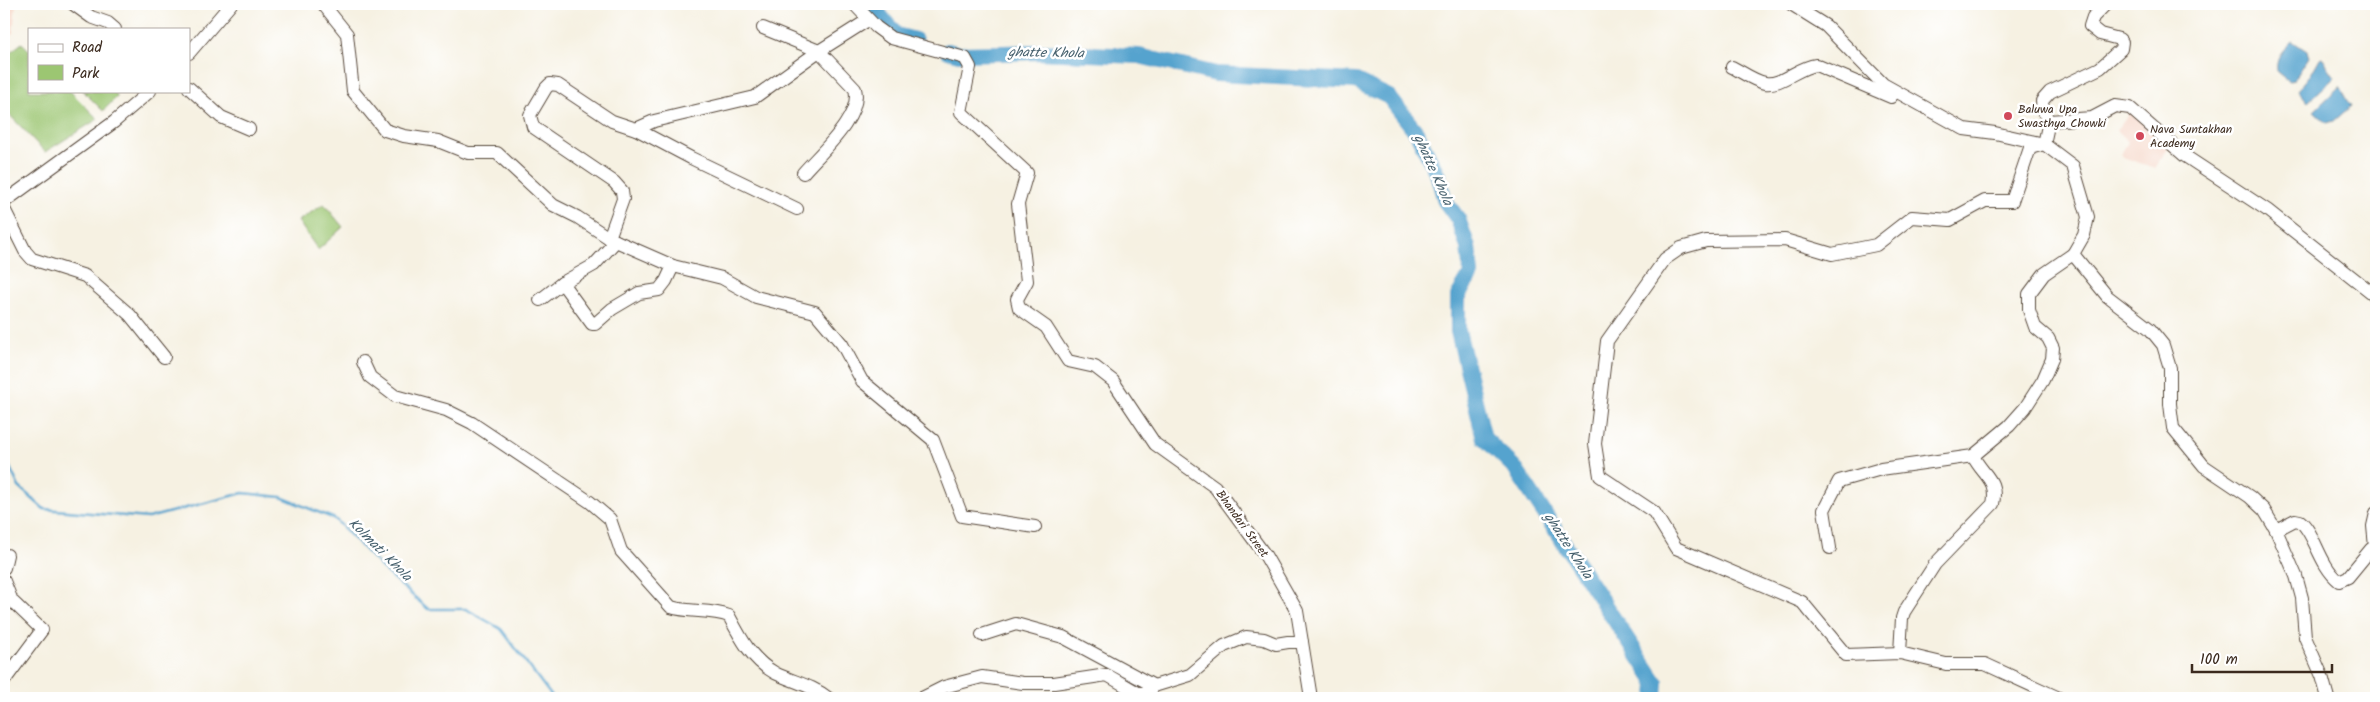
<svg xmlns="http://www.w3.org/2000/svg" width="2380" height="702" viewBox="0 0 2380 702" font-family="Kalam,sans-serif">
<rect width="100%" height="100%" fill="#fff"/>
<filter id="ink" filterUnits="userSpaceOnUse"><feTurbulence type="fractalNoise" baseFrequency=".02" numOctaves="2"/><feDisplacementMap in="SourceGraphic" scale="10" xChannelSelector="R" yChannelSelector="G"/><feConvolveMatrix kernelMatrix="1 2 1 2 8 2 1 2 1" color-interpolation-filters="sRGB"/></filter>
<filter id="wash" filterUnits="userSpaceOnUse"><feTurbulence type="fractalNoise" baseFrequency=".0096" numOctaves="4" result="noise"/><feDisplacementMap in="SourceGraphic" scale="20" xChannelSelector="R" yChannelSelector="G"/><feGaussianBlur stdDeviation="1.12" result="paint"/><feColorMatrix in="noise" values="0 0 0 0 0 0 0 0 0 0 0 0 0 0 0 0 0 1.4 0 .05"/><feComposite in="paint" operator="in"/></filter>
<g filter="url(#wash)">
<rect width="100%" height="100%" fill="#f6f1e2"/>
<g fill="#f5d3c2">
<path d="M 4,4 L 16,4 L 13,33 L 4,38 Z"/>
<path d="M 2131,111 L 2170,146 L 2154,168 L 2120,156 L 2128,142 L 2116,130 Z"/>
</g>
<g fill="#9cc672" stroke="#6c7848">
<path d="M 22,43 L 29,50 L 29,91 L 70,91 L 98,119 L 45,152 L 4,109 L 4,57 Z"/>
<path d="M 83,91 L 113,91 L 118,96 L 103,111 Z"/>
<path d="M 324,204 L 343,227 L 318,250 L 298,221 Z"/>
</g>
<g fill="#54a3ce" stroke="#486676">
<path d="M 2292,41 L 2307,51 L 2309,57 L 2294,80 L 2289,81 L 2277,71 C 2275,57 2282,51 2292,41 Z"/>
<path d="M 2320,58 L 2323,59 L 2335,77 L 2308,102 L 2298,90 L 2311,74 Z"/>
<path d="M 2340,86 L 2351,106 L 2334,121 L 2327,123 L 2314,111 Z"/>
</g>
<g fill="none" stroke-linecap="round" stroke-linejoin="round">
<path stroke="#54a3ce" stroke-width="2.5" d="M 4,455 L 19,487 L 44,509 L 148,518 L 243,493 L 281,497 L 335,519 L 385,571 L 428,609 L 466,609 L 501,629 L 553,698"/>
<g stroke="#54a3ce" stroke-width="16">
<path d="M 871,4 L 896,35 L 915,40"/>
<path d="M 948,51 L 959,54 L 1037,52 L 1139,56 L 1216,74 L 1356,81 L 1389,97 L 1417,133 L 1438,176 L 1445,201 L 1458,219 L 1468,247 L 1471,274 L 1458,296 L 1458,331 L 1484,438 L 1514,467 L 1656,683 L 1655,698"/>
</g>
</g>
</g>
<g filter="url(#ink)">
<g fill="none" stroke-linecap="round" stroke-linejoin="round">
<defs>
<g id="minor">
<path d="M 73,4 L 91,17 L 108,23 L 115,29"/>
<path d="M 323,4 L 347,34 L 353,91 L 385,130 L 404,136 L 438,141 L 468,153 L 497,153 L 553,205 L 577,217 L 609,238 L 673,266 L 722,278 L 756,297 L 815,312 L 842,344 L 862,381 L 933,440 L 962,516 L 1035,527"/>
<path d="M 854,4 L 876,27 L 891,38 L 965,58 L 970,67 L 961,112 L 1027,173 L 1018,204 L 1027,281 L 1017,299 L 1019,308 L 1046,327 L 1068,361 L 1095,367 L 1113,381 L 1155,444 L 1215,487 L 1265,555 L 1297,611 L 1311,698"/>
<path d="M 1791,4 L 1826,26 L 1883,84 L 1964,129 L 1995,133 L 2044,144 L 2073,166 L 2088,217 L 2084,235 L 2073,254 L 2107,296 L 2150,329 L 2163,345 L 2170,368 L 2170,404 L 2173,428 L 2204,466 L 2250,497 L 2264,510 L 2276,530 L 2296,576 L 2302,598 L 2305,637 L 2322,676 L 2328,698"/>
<path d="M 763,28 L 819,51 L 855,89 C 863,116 820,153 803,173"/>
<path d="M 189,53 L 231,4"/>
<path d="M 1732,67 C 1742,72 1754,81 1765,83 C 1781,86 1798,67 1816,65 L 1891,97"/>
<path d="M 189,88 L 221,117 L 249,129"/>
<path d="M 2049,121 L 2092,118 L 2115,106 L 2130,108 L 2185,156 L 2267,210 L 2376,296"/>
<path d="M 636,129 L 654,121 L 755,97 L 819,51 L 868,20"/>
<path d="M 2044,144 L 2030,148 L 2012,201 L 1985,201 L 1950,220 L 1912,217 L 1876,245 L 1832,254 L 1785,240 L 1706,241 L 1681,248 L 1665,259 L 1607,341 L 1595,444 L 1600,476 L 1654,512 L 1676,548 L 1802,602 L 1846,655 L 1900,653 L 1946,664 L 1985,664 L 2059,698"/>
<path d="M 2044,144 L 2049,121 L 2043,111 L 2042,101 L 2050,92 L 2100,68 L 2121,49 L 2122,42 L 2119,39 L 2100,34 L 2090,26 L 2093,17 L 2106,4"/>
<path d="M 4,202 L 114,122 L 150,91"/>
<path d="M 4,209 L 25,251 L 32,259 L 85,276 L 130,315 L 164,357"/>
<path d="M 609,238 L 623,199 L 622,191 L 614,182 L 533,127 L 530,115 L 546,88 L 550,84 L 558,85 L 612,121 L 636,129 L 691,158 L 797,209"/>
<path d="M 562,283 L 592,324 L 595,324 L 612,309 L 639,293 L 659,290 L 666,281 L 673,266"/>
<path d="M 540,300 L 562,283 L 594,265 L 616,241"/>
<path d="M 363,362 L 370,377 L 395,396 L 446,410 L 472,423 L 590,502 L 610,519 L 621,551 L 671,607 C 690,613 710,609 729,616 C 741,639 752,660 775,673 C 793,682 812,685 828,698"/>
<path d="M 2276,530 L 2295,520 L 2300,521 C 2315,533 2319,565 2339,581 L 2348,577 L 2371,549 L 2376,547"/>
<path d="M 2375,547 L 2373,526 L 2376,513"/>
<path d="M 1830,548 L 1824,510 L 1839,481 L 1881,469 L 1973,456 L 2009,426 L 2025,408 L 2043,380 L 2052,359 L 2053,348 L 2048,338 L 2035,327 L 2029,310 L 2029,294 L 2044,274 L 2073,254"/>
<path d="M 4,555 L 7,555 L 4,568"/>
<path d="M 4,581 L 12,601 L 42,630 L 4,681"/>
<path d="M 982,635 L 1016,624 L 1063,637 L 1154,686"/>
<path d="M 1900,653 L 1902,618 L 1904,612 L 1935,564 L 1993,504 C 1998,479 1983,476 1973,456"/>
<path d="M 922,698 L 944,687 L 982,677 L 1023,683 L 1054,683 L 1107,675 L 1138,693 L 1148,693 L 1154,686 L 1190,675 L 1224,646 L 1246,637 L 1264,639 L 1276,644 L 1288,642 L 1302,642"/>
</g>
</defs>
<use href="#minor" stroke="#57483b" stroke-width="14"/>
<use href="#minor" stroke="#fff" stroke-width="12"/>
</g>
</g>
<g fill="#d1495b" stroke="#fff" stroke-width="2">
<circle cx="2008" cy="116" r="5"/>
<circle cx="2140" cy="136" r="5"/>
</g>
<g text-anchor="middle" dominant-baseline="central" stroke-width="5" stroke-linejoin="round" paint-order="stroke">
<g font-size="12" fill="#3b2a1e" stroke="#fff" text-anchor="start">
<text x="2018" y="109">Baluwa Upa<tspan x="2018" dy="14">Swasthya Chowki</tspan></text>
<text x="2150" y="129">Nava Suntakhan<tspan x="2150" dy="14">Academy</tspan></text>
</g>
<g font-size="12" fill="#3b2a1e" stroke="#fff">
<text transform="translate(1242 524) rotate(54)">Bhandari Street</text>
</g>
<g font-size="14" font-style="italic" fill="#46606d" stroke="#fff">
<text transform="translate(1046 53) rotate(1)">ghatte Khola</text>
<text transform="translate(1433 170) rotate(66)">ghatte Khola</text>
<text transform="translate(1568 546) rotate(57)">ghatte Khola</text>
<text transform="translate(380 550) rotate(45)">Kolmati Khola</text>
</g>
</g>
<rect width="2380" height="702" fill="none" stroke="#fff" stroke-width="20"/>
<rect x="28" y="28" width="162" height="65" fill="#ffffff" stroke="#b1aaa5"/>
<rect x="38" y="44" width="25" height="8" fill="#ffffff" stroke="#b1aaa5"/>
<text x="72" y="52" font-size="15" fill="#3b2a1e">Road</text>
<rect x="38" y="65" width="25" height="15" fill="#9cc672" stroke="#b1aaa5"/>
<text x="72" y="78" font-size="15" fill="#3b2a1e">Park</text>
<path d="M2192 664v8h140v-8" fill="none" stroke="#3b2a1e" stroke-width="2.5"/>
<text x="2200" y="664" font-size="15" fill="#3b2a1e" stroke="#ffffff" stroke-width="4" paint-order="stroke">100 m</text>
</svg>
